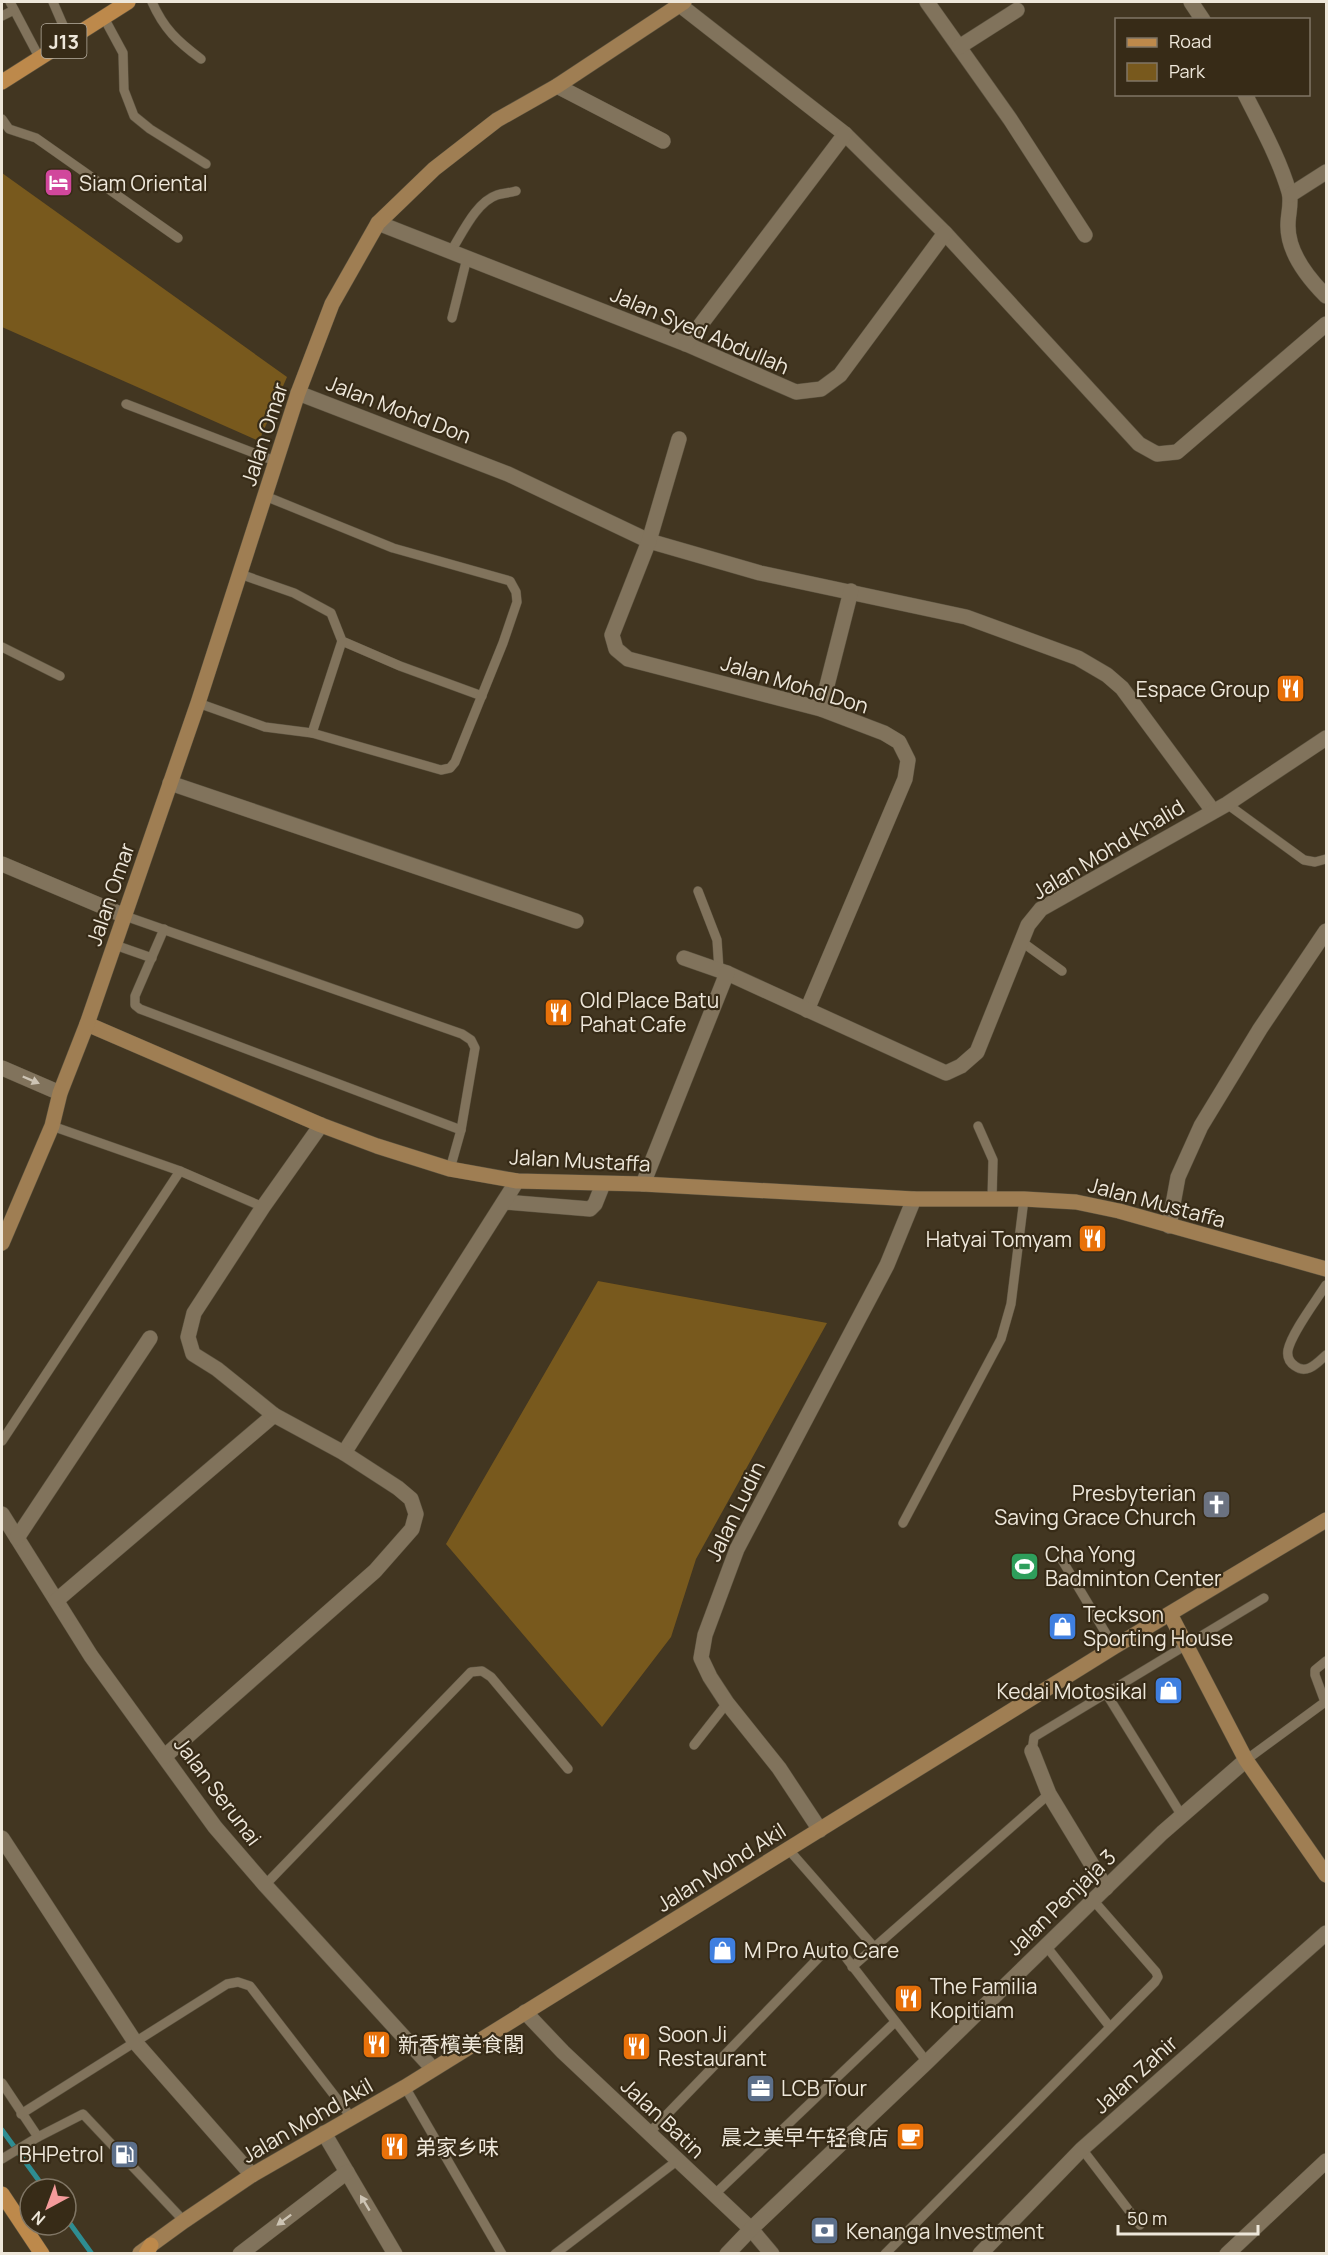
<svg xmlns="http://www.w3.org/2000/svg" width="1328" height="2255" viewBox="0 0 1328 2255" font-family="Manrope,'Noto Sans SC',sans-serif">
<rect width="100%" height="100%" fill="#423621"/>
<g fill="#78591d">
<path d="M 2,173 L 287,377 L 259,441 L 2,327 Z"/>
<path d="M 598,1281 L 827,1323 L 696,1559 L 671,1637 L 602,1727 L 446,1544 Z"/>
</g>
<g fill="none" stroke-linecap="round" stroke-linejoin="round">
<g stroke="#2e8d92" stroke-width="5">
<path d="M 2,2130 L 45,2189"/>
<path d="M 66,2218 L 92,2254"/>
</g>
<defs>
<g id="lane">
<path d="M 10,2 L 39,57"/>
<path d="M 53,2 L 69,39"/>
<path d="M 152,2 C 164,29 177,41 201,59"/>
<path d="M 2,16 L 14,10"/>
<path d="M 103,16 L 123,53 L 124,90 L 134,116 L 150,129 L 206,164"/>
<path d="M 2,119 L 9,129 L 36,138 L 178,238"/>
<path d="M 451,251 C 462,234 476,202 497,195 C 503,193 510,193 516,191"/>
<path d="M 452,318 L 467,258"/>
<path d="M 126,404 L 275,461"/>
<path d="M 240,574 L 294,593 L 331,613 L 342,641 L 400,666 L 482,696"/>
<path d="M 2,647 L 60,676"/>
<path d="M 198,703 L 265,727 L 312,733 L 441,770 L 450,768 L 455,762 L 503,643 L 517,602 L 516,592 L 510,581 L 393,548 L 265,496"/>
<path d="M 312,733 L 342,641"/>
<path d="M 1227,804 L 1304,860 L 1315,862 L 1326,859"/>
<path d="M 698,891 L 717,940 L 719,970"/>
<path d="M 125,916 L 462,1034 L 471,1040 L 475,1048 L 461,1130 L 450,1169"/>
<path d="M 164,929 L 135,996 L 135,1005 L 140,1009 L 461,1130"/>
<path d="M 1022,942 L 1062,971"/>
<path d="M 115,945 L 152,958"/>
<path d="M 52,1126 L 180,1171 L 263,1207"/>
<path d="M 978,1126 L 993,1160 L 992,1199"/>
<path d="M 1326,1285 C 1316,1301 1292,1332 1288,1350 C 1287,1356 1289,1362 1295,1366 C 1307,1375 1317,1363 1326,1355"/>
<path d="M 2,1441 L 180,1171"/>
<path d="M 903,1523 L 1001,1339 L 1011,1304 L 1024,1199"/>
<path d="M 1062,1560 L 1114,1647"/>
<path d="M 1106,1693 L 1182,1816"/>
<path d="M 694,1745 L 727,1703"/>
<path d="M 1032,1751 L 1034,1737 L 1264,1598"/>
<path d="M 1246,1760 L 1325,1702 L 1315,1675 L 1315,1670 L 1326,1661"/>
<path d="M 789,1850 L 874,1947"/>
<path d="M 265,1885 L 471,1672 L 482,1671 L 491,1677 L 568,1769"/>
<path d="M 1046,1946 L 1110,2027"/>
<path d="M 852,1967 L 1049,1794"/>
<path d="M 2,2083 L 38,2137 L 83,2114 L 184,2221"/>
<path d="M 405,2087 L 502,2254"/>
<path d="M 21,2114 L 227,1984 L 238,1982 L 250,1986 L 351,2117"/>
<path d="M 649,2133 L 827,1949 L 834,1948 L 840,1950 L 927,2062"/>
<path d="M 1082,2149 L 1140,2225"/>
<path d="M 2,2159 L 38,2137"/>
<path d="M 714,2195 L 895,2022"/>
<path d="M 555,2254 L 678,2160"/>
<path d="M 885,2254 L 1155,1982 L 1158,1977 L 1156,1972 L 1093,1900"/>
</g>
<g id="street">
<path d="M 676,2 L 845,134 L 945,233 L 1139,444 L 1157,454 L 1177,452 L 1326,324"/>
<path d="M 927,2 L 1010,119 L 1085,235"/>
<path d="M 1191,2 L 1203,20"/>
<path d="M 959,47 L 1017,10"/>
<path d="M 557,86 L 663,141"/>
<path d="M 1245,94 C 1261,126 1279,158 1289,192 C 1292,202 1288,214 1288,224 C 1287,251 1308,278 1326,296"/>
<path d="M 1290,195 L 1326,172"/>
<path d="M 378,223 L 686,344 L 796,392 L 821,389 L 840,375 L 945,233"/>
<path d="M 686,344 L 845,134"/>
<path d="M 298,393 L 508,474 L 649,541 L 760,573 L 966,617 L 1078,658 L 1107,675 L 1122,688 L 1213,811"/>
<path d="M 679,439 L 649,541 L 612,635 L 616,649 L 628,659 L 821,709 L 884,733 L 899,742 L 908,760 L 905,779 L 807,1010"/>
<path d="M 821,709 L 851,591"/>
<path d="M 170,783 L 576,921"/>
<path d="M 2,864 L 125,916"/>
<path d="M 684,958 L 727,973 L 946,1073 L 961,1066 L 977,1052 L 1028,925 L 1041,909 L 1227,804 L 1326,738"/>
<path d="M 2,1068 L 60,1093"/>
<path d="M 643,1184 L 727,973"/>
<path d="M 504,1202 L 590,1209 L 595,1204 L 603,1184"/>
<path d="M 1169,1226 L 1178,1177 L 1201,1126 L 1260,1029 L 1326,931"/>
<path d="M 344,1453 L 517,1181"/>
<path d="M 2,1514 L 91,1656 L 215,1827 L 265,1885 L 433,2069"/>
<path d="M 17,1538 L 150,1338"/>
<path d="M 57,1600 L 274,1415"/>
<path d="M 1032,1751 L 1049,1794 L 1106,1888"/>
<path d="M 165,1756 L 375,1571 L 412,1529 L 416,1514 L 411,1499 L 398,1488 L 344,1453 L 274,1415 L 217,1369 L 193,1354 L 188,1337 L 194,1313 L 263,1207 L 321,1125"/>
<path d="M 820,1830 L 779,1768 L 727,1703 L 710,1677 L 701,1658 L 705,1635 L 737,1549 L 887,1265 L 914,1199"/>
<path d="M 2,1838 L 135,2042 L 252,2175"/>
<path d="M 525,2012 L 563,2052 L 751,2229 L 772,2254"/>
<path d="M 324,2133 L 395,2254"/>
<path d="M 240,2254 L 347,2172"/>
<path d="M 727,2254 L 751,2229 L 927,2062 L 1162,1833 L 1246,1760"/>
<path d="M 980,2254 L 1082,2149 L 1326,1933"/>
<path d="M 1227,2254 L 1326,2161"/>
</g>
<g id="secondary">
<path d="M 87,1024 L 321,1125 L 377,1146 L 450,1169 L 517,1181 L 643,1184 L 914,1199 L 1024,1199 L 1076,1202 L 1119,1211 L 1326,1269"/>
<path d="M 2,1243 L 52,1126 L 60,1093 L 87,1024 L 198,703 L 298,393 L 332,304 L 378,223 L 434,169 L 497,120 L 557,86 L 684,2"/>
<path d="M 1170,1614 L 1246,1760 L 1326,1875"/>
<path d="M 140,2253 L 184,2221 L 252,2175 L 405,2087 L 1114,1647 L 1326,1520"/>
</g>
<g id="primary">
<path d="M 2,82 L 128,2"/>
<path d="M 2,2194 L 42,2254"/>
<path d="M 146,2254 L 151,2245"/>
</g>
</defs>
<use href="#lane" stroke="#5b523f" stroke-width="10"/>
<use href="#street" stroke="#5b523f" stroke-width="16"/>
<use href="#secondary" stroke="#5b523f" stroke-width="16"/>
<use href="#primary" stroke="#5b523f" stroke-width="16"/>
<use href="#lane" stroke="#81735c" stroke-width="9"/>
<use href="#street" stroke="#81735c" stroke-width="15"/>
<use href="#secondary" stroke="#9f7e53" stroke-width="15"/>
<use href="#primary" stroke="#bd894b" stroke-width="15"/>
</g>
<defs><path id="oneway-solid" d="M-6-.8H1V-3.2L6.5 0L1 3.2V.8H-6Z" transform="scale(1.5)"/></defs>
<g fill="#cdc4b4">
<use href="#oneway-solid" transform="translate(31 1080) rotate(23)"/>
<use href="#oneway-solid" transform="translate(365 2203) rotate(-121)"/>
<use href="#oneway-solid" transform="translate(284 2220) rotate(143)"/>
</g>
<defs>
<symbol id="hotel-square" viewBox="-11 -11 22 22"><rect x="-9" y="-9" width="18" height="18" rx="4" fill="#d1479c" stroke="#372b17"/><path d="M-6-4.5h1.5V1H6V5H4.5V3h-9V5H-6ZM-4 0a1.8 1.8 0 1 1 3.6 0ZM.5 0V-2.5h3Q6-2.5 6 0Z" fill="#fff"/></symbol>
<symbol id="restaurant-square" viewBox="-11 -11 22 22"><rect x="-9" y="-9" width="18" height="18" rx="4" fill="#e8710a" stroke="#372b17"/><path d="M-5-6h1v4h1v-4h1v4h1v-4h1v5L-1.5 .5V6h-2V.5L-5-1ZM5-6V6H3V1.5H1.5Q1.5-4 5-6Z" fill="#fff"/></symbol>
<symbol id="church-square" viewBox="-11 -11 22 22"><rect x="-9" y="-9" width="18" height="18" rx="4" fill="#6b7280" stroke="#372b17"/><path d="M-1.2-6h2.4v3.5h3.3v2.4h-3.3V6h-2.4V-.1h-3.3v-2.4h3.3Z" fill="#fff"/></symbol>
<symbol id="stadium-square" viewBox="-11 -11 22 22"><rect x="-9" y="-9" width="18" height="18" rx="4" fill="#2e9e5b" stroke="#372b17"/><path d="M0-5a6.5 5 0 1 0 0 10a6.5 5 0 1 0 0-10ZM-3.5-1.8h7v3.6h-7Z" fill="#fff"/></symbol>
<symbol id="shop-square" viewBox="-11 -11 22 22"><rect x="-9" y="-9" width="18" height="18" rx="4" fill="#3f7fe0" stroke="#372b17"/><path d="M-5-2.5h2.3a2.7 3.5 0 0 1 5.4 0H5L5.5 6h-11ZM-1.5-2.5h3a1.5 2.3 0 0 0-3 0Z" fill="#fff"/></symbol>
<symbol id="office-square" viewBox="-11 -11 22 22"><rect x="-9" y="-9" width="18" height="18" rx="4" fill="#5c6f8a" stroke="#372b17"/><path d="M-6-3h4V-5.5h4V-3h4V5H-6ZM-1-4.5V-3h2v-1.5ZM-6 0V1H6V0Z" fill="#fff"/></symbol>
<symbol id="cafe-square" viewBox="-11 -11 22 22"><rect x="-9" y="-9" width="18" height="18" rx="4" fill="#e8710a" stroke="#372b17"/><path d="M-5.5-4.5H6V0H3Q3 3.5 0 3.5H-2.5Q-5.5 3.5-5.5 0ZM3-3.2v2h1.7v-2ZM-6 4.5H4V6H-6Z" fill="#fff"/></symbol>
<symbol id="fuel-square" viewBox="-11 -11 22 22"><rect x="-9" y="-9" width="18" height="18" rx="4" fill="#5c6f8a" stroke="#372b17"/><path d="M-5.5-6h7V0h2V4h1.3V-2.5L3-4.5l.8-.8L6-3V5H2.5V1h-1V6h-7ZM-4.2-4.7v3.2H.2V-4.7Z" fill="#fff"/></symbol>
<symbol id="bank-square" viewBox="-11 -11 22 22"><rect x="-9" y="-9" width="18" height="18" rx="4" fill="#5c6f8a" stroke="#372b17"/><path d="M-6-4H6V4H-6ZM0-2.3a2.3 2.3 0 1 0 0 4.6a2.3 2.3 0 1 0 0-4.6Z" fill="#fff"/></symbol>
</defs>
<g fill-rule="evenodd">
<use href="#hotel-square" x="42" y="166" width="33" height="33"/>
<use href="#restaurant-square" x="1274" y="672" width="33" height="33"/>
<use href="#restaurant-square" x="542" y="996" width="33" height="33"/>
<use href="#restaurant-square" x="1076" y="1222" width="33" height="33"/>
<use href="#church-square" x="1200" y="1488" width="33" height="33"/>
<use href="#stadium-square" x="1008" y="1550" width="33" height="33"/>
<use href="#shop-square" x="1046" y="1610" width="33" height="33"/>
<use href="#shop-square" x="1152" y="1674" width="33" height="33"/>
<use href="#shop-square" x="706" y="1934" width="33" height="33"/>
<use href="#restaurant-square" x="892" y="1982" width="33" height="33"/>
<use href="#restaurant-square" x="360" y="2028" width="33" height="33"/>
<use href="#restaurant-square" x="620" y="2030" width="33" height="33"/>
<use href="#office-square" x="744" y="2072" width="33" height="33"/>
<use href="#cafe-square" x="894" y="2120" width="33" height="33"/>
<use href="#restaurant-square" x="378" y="2130" width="33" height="33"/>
<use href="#fuel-square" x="108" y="2138" width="33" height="33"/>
<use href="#bank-square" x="808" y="2214" width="33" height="33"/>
</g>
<g text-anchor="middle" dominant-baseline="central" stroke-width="4.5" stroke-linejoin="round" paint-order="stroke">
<rect fill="#372b17" stroke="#b7afa0" stroke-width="1.5" x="41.5" y="24" width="45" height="34" rx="4.5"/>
<g font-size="20" font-weight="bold" fill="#eee7da">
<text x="64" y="41">J13</text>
</g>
<g font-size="21" fill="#eee7da" stroke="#372b17" text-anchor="start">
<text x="79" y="183">Siam Oriental</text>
<text x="1270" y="689" text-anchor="end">Espace Group</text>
<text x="580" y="1000">Old Place Batu<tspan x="580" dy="24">Pahat Cafe</tspan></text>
<text x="1072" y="1239" text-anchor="end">Hatyai Tomyam</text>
<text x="1196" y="1493" text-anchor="end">Presbyterian<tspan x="1196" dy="24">Saving Grace Church</tspan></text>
<text x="1045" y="1554">Cha Yong<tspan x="1045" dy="24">Badminton Center</tspan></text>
<text x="1083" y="1614">Teckson<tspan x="1083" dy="24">Sporting House</tspan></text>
<text x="1147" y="1691" text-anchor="end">Kedai Motosikal</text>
<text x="744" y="1950">M Pro Auto Care</text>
<text x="930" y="1986">The Familia<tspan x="930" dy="24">Kopitiam</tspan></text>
<text x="658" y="2034">Soon Ji<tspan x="658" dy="24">Restaurant</tspan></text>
<text x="398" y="2044">新香檳美食閣</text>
<text x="781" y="2088">LCB Tour</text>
<text x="889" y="2137" text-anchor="end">晨之美早午轻食店</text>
<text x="415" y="2147">弟家乡味</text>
<text x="104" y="2154" text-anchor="end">BHPetrol</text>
<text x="846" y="2231">Kenanga Investment</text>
</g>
<g font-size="21" fill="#eee7da" stroke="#372b17">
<text transform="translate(700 330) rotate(23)">Jalan Syed Abdullah</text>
<text transform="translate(399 409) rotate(21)">Jalan Mohd Don</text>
<text transform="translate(264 434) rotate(-72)">Jalan Omar</text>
<text transform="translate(795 684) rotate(17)">Jalan Mohd Don</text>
<text transform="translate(1108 849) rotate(-31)">Jalan Mohd Khalid</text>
<text transform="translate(110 894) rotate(-71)">Jalan Omar</text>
<text transform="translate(580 1160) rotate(3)">Jalan Mustaffa</text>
<text transform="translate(1157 1202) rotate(15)">Jalan Mustaffa</text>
<text transform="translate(735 1511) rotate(-64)">Jalan Ludin</text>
<text transform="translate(218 1791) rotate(53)">Jalan Serunai</text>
<text transform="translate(721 1867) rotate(-32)">Jalan Mohd Akil</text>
<text transform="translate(1061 1902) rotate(-44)">Jalan Penjaja 3</text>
<text transform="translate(1135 2074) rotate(-42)">Jalan Zahir</text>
<text transform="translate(663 2118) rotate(43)">Jalan Batin</text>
<text transform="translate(307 2120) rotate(-30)">Jalan Mohd Akil</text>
</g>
</g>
<rect width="1328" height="2255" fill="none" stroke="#eee7da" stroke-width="6"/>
<rect x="1115" y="18" width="195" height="78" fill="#372b17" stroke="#807665" stroke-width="1.5"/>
<rect x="1127" y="38" width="30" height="9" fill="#bd894b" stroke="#807665" stroke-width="1.5"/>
<text x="1169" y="48" font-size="18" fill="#eee7da">Road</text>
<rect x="1127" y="63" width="30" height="18" fill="#78591d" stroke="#807665" stroke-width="1.5"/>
<text x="1169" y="78" font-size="18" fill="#eee7da">Park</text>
<g transform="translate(48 2207) rotate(221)"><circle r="28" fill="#372b17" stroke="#807665" stroke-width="1.5"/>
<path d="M0-4.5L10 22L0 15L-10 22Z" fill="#f59b9b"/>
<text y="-9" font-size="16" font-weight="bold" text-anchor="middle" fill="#eee7da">N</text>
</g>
<path d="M1118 2225v9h140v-9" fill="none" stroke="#eee7da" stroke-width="3"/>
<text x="1127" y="2225" font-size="18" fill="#eee7da" stroke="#372b17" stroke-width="4.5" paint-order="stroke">50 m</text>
</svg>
